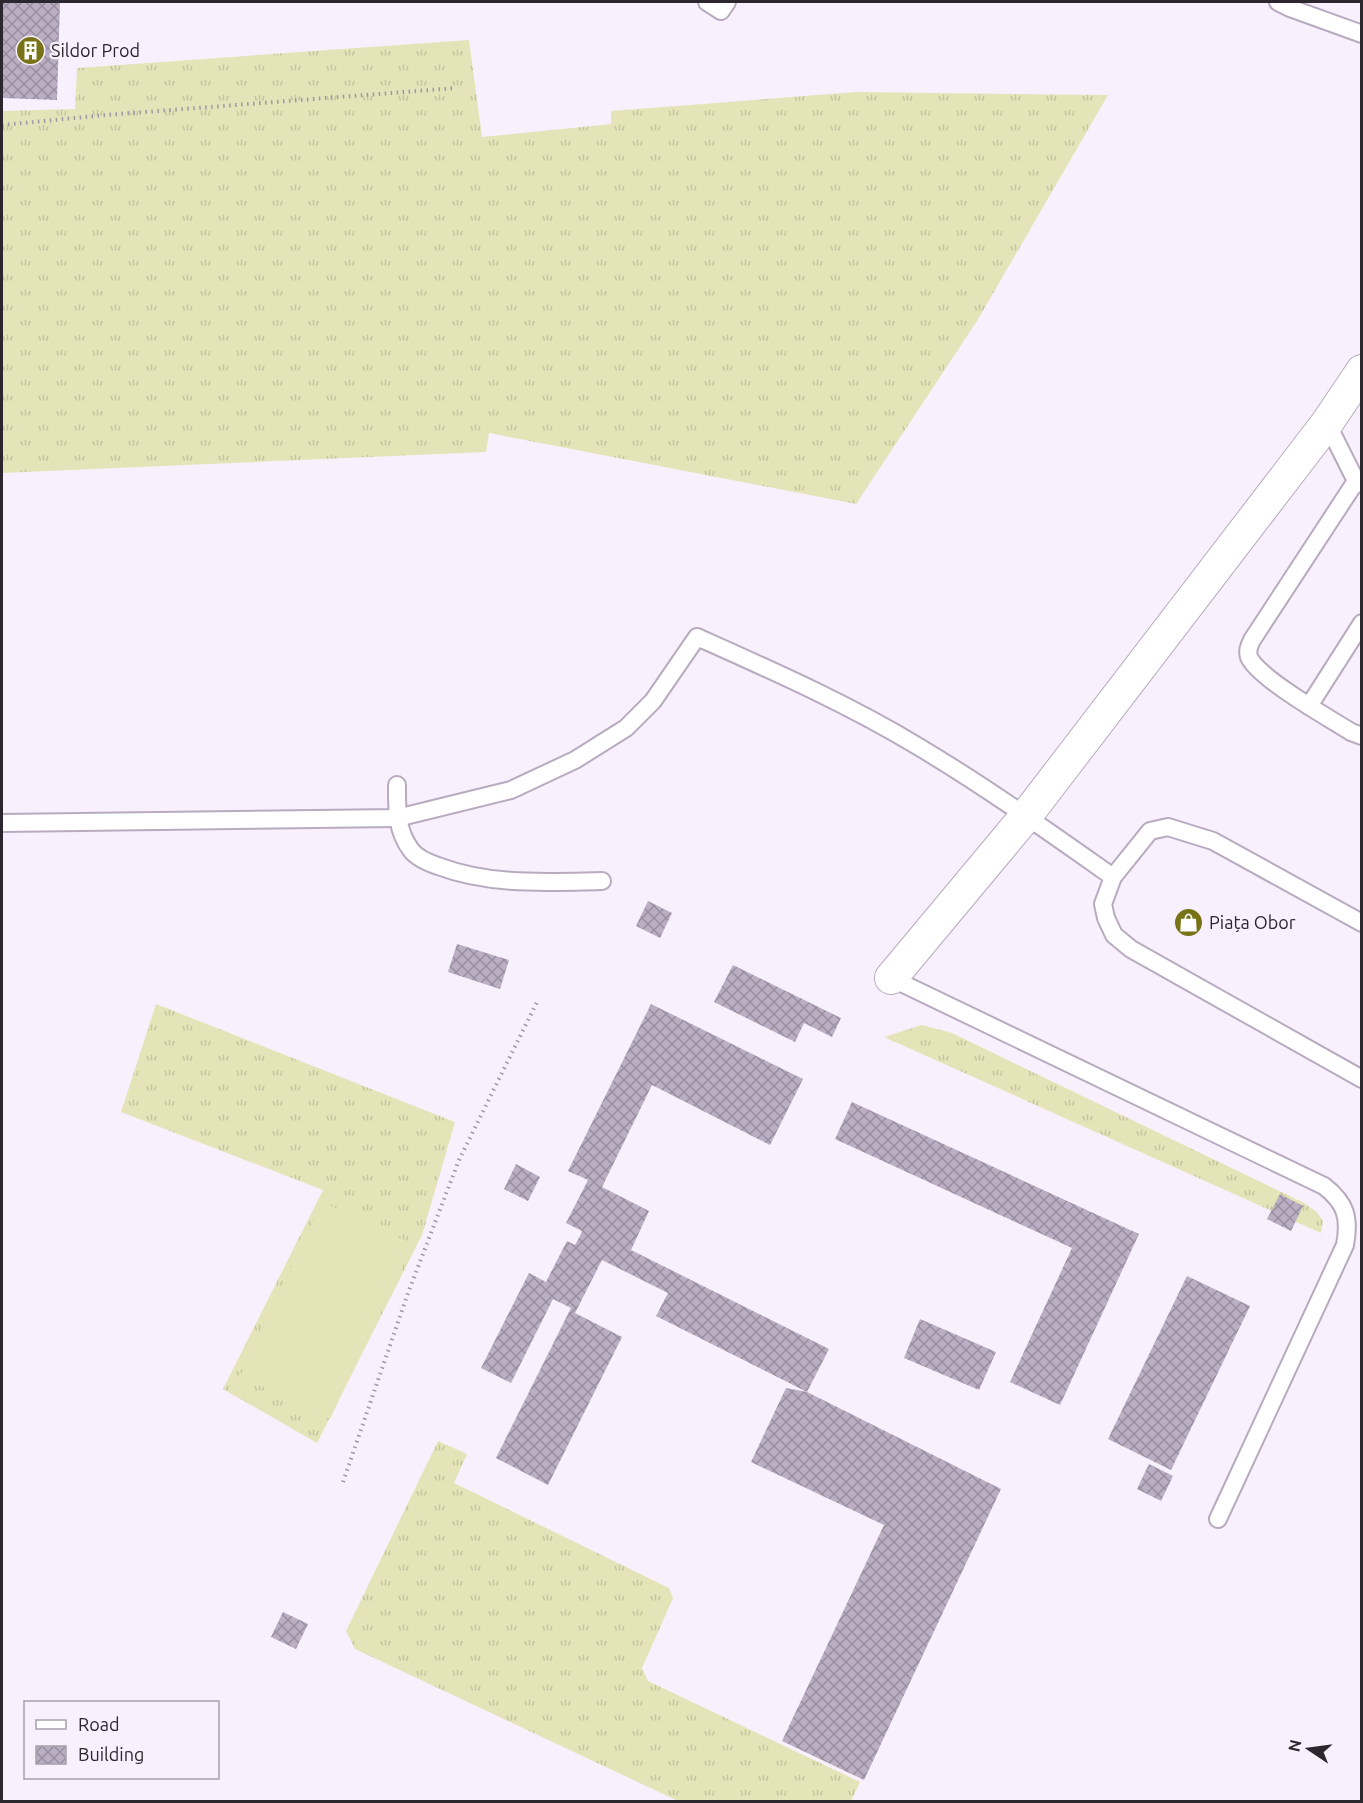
<svg xmlns="http://www.w3.org/2000/svg" width="1363" height="1803" viewBox="0 0 1363 1803" font-family="Ubuntu,sans-serif">
<defs>
<pattern id="grass-tufts" width="24" height="20" patternUnits="userSpaceOnUse" patternTransform="scale(1.5)"><rect width="24" height="20" fill="#e5e4b9"/><path d="M3 7l-1-3M5 7V3M7 7l1-3M15 17l-1-3M17 17v-4M19 17l1-3" fill="none" stroke="#c5c49f"/></pattern>
<pattern id="building-cross-hatch" width="8" height="8" patternUnits="userSpaceOnUse" patternTransform="scale(1.5)"><rect width="8" height="8" fill="#bbaec3"/><path d="M0 0l8 8M0 8l8-8" fill="none" stroke="#988e9f"/></pattern>
</defs>
<rect width="100%" height="100%" fill="#f8f0fd"/>
<g fill="url(#grass-tufts)">
<path d="M 469,40 L 482,137 L 611,124 L 611,111 L 856,92 L 1108,95 L 977,321 L 856,504 L 489,433 L 486,452 L 2,473 L 2,111 L 75,109 L 77,68 Z"/>
<path d="M 156,1004 L 455,1122 L 422,1235 L 317,1443 L 223,1389 L 323,1190 L 121,1112 Z"/>
<path d="M 922,1025 L 952,1033 L 1304,1203 L 1317,1212 L 1323,1221 L 1321,1233 L 884,1037 Z"/>
<path d="M 438,1441 L 467,1454 L 454,1483 L 669,1588 L 673,1598 L 642,1668 L 648,1681 L 860,1782 L 851,1801 L 678,1801 L 355,1649 L 346,1631 Z"/>
</g>
<path fill="#e5e4b9" d="M 322,1202 L 413,1244 L 330,1419 L 240,1376 Z"/>
<g fill="url(#building-cross-hatch)">
<path d="M 2,2 L 60,2 L 57,100 L 2,98 Z"/>
<path d="M 648,901 L 672,913 L 660,938 L 636,926 Z"/>
<path d="M 457,944 L 509,960 L 500,989 L 448,972 Z"/>
<path d="M 733,965 L 841,1018 L 832,1037 L 804,1023 L 795,1042 L 714,1002 Z"/>
<path d="M 651,1004 L 803,1079 L 770,1145 L 652,1085 L 602,1187 L 649,1211 L 631,1250 L 829,1349 L 807,1392 L 1001,1489 L 864,1780 L 782,1741 L 884,1525 L 751,1462 L 786,1388 L 807,1392 L 656,1316 L 668,1293 L 602,1260 L 575,1313 L 622,1337 L 548,1485 L 496,1458 L 571,1308 L 553,1299 L 511,1383 L 481,1368 L 529,1273 L 546,1282 L 567,1241 L 575,1245 L 580,1236 L 582,1231 L 566,1223 L 588,1180 L 568,1171 Z"/>
<path d="M 852,1102 L 1139,1234 L 1060,1405 L 1010,1382 L 1072,1248 L 835,1139 Z"/>
<path d="M 516,1164 L 540,1177 L 528,1201 L 504,1189 Z"/>
<path d="M 1280,1194 L 1303,1206 L 1291,1231 L 1267,1219 Z"/>
<path d="M 1187,1276 L 1250,1306 L 1171,1470 L 1108,1439 Z"/>
<path d="M 920,1319 L 996,1352 L 979,1390 L 904,1358 Z"/>
<path d="M 1149,1464 L 1173,1476 L 1161,1501 L 1137,1489 Z"/>
<path d="M 283,1612 L 308,1624 L 296,1649 L 271,1637 Z"/>
</g>
<g fill="none" stroke-linecap="round" stroke-linejoin="round">
<defs>
<g id="lane">
<path d="M 707,2 L 721,11 L 727,2"/>
<path d="M 1278,2 L 1290,8 L 1362,34"/>
<path d="M 1327,423 L 1356,481 L 1362,484"/>
<path d="M 1356,481 L 1252,640 C 1249,646 1247,651 1249,657 C 1258,678 1329,718 1351,732 L 1362,736"/>
<path d="M 1309,706 L 1362,623"/>
<path d="M 397,785 C 397,808 396,830 411,850 C 417,858 429,863 438,866 C 491,886 547,882 602,881"/>
<path d="M 2,823 L 397,818 L 511,790 L 575,760 L 626,728 L 653,701 L 697,637 C 773,671 848,704 919,747 C 986,787 1049,832 1113,877"/>
<path d="M 1362,923 L 1213,841 L 1168,827 L 1150,831 L 1113,877 L 1103,904 L 1106,918 L 1114,935 L 1131,949 L 1362,1079"/>
<path d="M 891,978 L 1324,1186 C 1346,1203 1350,1218 1345,1245 L 1218,1519"/>
</g>
<path id="street" d="M 891,978 L 1026,816 L 1327,423 L 1362,371"/>
</defs>
<use href="#lane" stroke="#b8abc0" stroke-width="20"/>
<use href="#street" stroke="#b8abc0" stroke-width="34"/>
<g stroke="#9f98a3" stroke-width="4" stroke-dasharray="1.5 4.5" stroke-linecap="butt">
<path d="M 2,125 L 106,115 L 456,88"/>
<path d="M 343,1482 L 408,1293 L 459,1160 L 538,1000"/>
</g>
<use href="#lane" stroke="#fff" stroke-width="16"/>
<use href="#street" stroke="#fff" stroke-width="32"/>
</g>
<defs>
<symbol id="building-disc" viewBox="-11 -11 22 22"><circle r="9.5" fill="#787316" stroke="#f8f0fd"/><path d="M-4-6H4V6H1V3H-1V6H-4ZM-2.5-4.3h1.7v1.8h-1.7ZM.8-4.3h1.7v1.8H.8ZM-2.5-1h1.7V.8h-1.7ZM.8-1h1.7V.8H.8Z" fill="#fff"/></symbol>
<symbol id="shop-disc" viewBox="-11 -11 22 22"><circle r="9.5" fill="#787316" stroke="#f8f0fd"/><path d="M-5-2.5h2.3a2.7 3.5 0 0 1 5.4 0H5L5.5 6h-11ZM-1.5-2.5h3a1.5 2.3 0 0 0-3 0Z" fill="#fff"/></symbol>
</defs>
<g fill-rule="evenodd">
<use href="#building-disc" x="14" y="34" width="33" height="33"/>
<use href="#shop-disc" x="1172" y="906" width="33" height="33"/>
</g>
<g text-anchor="middle" dominant-baseline="central" stroke-width="4.5" stroke-linejoin="round" paint-order="stroke">
<g font-size="18" fill="#2c272f" stroke="#f8f0fd" text-anchor="start">
<text x="51" y="50">Sildor Prod</text>
<text x="1209" y="922">Piața Obor</text>
</g>
</g>
<rect width="1363" height="1803" fill="none" stroke="#2c272f" stroke-width="6"/>
<rect x="24" y="1701" width="195" height="78" fill="#f8f0fd" stroke="#a6a0ab" stroke-width="1.5"/>
<rect x="36" y="1720" width="30" height="9" fill="#ffffff" stroke="#a6a0ab" stroke-width="1.5"/>
<text x="78" y="1731" font-size="18" fill="#2c272f">Road</text>
<rect x="36" y="1746" width="30" height="18" fill="url(#building-cross-hatch)" stroke="#a6a0ab" stroke-width="1.5"/>
<text x="78" y="1761" font-size="18" fill="#2c272f">Building</text>
<g transform="translate(1309 1749) rotate(283)" stroke="#f8f0fd" stroke-width="4.5" paint-order="stroke">
<path d="M0-4.5L10 22L0 15L-10 22Z" fill="#2c272f"/>
<text y="-9" font-size="16" font-weight="bold" text-anchor="middle" fill="#2c272f">N</text>
</g>
</svg>
